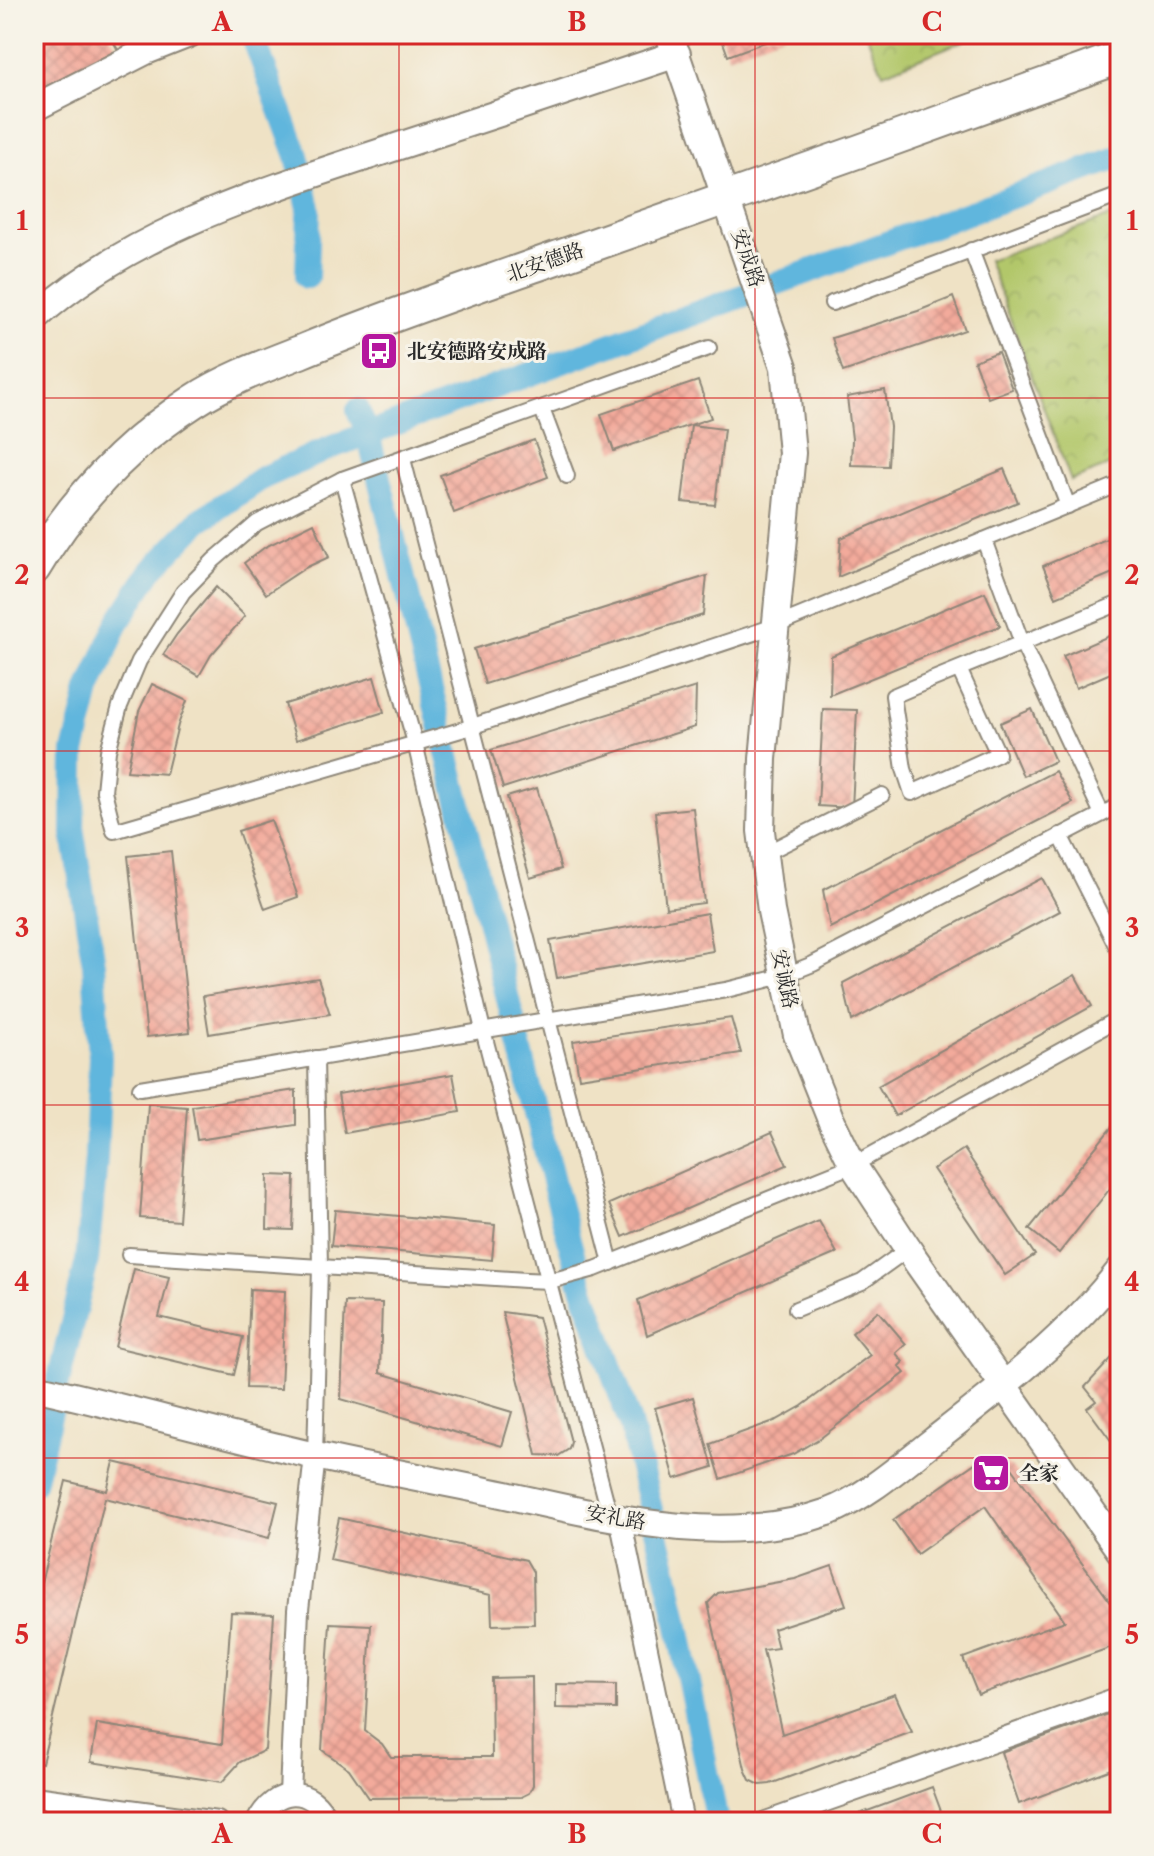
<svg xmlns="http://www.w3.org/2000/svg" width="1154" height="1856" viewBox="0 0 1154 1856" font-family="'Libre Caslon Text','Noto Serif SC',serif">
<defs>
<pattern id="park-crowns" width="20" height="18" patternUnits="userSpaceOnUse" patternTransform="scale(2)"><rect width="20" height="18" fill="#b2c76b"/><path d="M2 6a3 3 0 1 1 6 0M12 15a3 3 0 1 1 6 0" fill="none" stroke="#99ab5d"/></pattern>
<pattern id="building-cross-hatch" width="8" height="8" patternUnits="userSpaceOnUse" patternTransform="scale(2)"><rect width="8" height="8" fill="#f3aa9b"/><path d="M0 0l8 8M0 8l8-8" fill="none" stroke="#d09286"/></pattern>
</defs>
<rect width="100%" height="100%" fill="#f7f3e8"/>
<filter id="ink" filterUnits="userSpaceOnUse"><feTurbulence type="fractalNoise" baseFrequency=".0125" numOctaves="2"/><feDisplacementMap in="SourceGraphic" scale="16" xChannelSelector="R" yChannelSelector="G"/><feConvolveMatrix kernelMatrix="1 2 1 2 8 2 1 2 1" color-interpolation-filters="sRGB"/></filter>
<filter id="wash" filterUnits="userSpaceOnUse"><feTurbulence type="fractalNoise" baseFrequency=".006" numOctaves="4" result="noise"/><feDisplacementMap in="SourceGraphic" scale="32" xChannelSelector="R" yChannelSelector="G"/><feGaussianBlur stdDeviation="1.8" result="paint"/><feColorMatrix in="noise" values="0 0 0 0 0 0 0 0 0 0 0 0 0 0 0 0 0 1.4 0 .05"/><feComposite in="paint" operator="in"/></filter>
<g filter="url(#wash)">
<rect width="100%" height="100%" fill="#efe2c5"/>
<g fill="url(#park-crowns)" stroke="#6e794b" stroke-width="2">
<path d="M 866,34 L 981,34 L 883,73 Z"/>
<path d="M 1120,213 L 1120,461 L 1071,481 L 988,260 Z"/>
</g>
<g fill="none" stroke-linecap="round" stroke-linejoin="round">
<g stroke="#61b6dd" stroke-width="24">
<path d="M 252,34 L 297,156 L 309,208 L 307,277"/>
<path d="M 358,410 L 368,434 L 554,1185 L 580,1280 L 630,1423 L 671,1592 L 717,1822"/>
<path d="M 34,1483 L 87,1261 L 96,1159 L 100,1057 L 94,964 L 73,834 L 74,752 L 89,691 L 117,624 L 151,571 L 199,521 L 262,478 L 332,447 L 1120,157"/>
</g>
</g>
<g id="blocks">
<g fill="url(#building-cross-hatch)">
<path d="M 34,34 L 109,34 L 118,50 L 34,93 Z"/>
<path d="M 120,34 L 149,34 L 126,44 Z"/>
<path d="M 720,34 L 786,34 L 728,56 Z"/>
<path d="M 953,297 L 965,330 L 843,372 L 832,338 L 918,311 Z"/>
<path d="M 998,352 L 1012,389 L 988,398 L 974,361 Z"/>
<path d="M 698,381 L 711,418 L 614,451 L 601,414 Z"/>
<path d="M 885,390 L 890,427 L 888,466 L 851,465 L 852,439 L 847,397 Z"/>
<path d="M 691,425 L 724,429 L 715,505 L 682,502 Z"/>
<path d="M 534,440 L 548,477 L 454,513 L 440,475 Z"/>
<path d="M 1004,469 L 1018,502 L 838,577 L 841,538 Z"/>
<path d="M 314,523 L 329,557 L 305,568 L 266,594 L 244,563 L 265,547 Z"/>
<path d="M 1120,533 L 1120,570 L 1056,597 L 1043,566 Z"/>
<path d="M 707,576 L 703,615 L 485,684 L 474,649 Z"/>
<path d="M 216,587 L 245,616 L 211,655 L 199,676 L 163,655 L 177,634 Z"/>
<path d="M 985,592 L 1000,626 L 830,695 L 831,656 Z"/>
<path d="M 1120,631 L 1120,669 L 1076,688 L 1063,656 Z"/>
<path d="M 374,677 L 384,712 L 296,740 L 285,704 Z"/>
<path d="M 152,684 L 187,701 L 178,725 L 166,774 L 127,771 L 139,711 Z"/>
<path d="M 696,687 L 695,727 L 503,788 L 491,750 Z"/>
<path d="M 823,709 L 857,710 L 852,808 L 818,806 Z"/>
<path d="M 1032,709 L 1055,761 L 1023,776 L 1000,723 Z"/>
<path d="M 1055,771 L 1073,803 L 830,928 L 823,890 Z"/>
<path d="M 537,788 L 561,869 L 530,878 L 507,797 Z"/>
<path d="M 693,808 L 704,903 L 666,908 L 655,812 Z"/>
<path d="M 271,820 L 298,897 L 265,909 L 238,831 Z"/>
<path d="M 171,851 L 190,1032 L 147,1037 L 128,856 Z"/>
<path d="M 1042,878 L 1060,911 L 852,1021 L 843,983 Z"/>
<path d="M 707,913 L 713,951 L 557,978 L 550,941 Z"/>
<path d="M 1075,975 L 1092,1006 L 895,1116 L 878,1086 Z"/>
<path d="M 318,978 L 330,1014 L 209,1034 L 203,996 Z"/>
<path d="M 731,1018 L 741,1053 L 579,1078 L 573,1041 Z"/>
<path d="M 453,1074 L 460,1112 L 345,1133 L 338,1094 Z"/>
<path d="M 296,1090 L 296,1125 L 197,1140 L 192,1106 Z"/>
<path d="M 148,1104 L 187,1107 L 179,1221 L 140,1218 Z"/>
<path d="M 1120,1117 L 1120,1176 L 1059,1253 L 1029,1229 Z"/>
<path d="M 772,1132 L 787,1165 L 623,1237 L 609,1204 Z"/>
<path d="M 964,1149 L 1035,1255 L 1005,1275 L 933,1169 Z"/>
<path d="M 268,1175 L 295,1176 L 293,1230 L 267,1229 Z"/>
<path d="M 335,1210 L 495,1225 L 492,1260 L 331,1246 Z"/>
<path d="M 819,1221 L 837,1253 L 647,1335 L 638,1300 Z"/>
<path d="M 134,1269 L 169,1277 L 159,1317 L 243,1337 L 234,1375 L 115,1347 Z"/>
<path d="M 250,1289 L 285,1291 L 281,1389 L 246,1388 Z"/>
<path d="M 345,1302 L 382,1303 L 380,1373 L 512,1412 L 502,1446 L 341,1399 Z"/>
<path d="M 878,1311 L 906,1344 L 896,1353 L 903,1362 L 899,1366 L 905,1373 L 822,1437 L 793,1454 L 721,1479 L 710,1444 L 777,1420 L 802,1406 L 870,1355 L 852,1333 Z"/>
<path d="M 502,1312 L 538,1317 L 571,1442 L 569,1449 L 558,1456 L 537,1455 Z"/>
<path d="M 1120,1349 L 1120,1453 L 1087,1408 L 1096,1401 L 1085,1387 Z"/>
<path d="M 693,1397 L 713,1467 L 675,1479 L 655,1408 Z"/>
<path d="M 994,1458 L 1012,1468 L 1120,1615 L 1120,1644 L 978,1695 L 963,1658 L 1065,1621 L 985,1506 L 917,1554 L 893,1520 L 975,1463 Z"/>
<path d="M 114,1462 L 278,1502 L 269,1538 L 105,1498 L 42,1763 L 34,1761 L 34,1612 L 66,1481 L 107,1491 Z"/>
<path d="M 339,1518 L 526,1560 L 533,1572 L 534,1624 L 492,1625 L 491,1595 L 330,1560 Z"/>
<path d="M 832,1566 L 846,1605 L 773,1629 L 778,1648 L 763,1650 L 782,1734 L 895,1694 L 912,1732 L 770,1784 L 760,1785 L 750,1780 L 745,1769 L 708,1603 L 718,1593 L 795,1579 Z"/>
<path d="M 231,1612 L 274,1614 L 265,1750 L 240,1762 L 222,1782 L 91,1762 L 97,1724 L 222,1744 Z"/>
<path d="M 330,1623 L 371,1625 L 365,1731 L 382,1744 L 391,1757 L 492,1757 L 491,1678 L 532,1677 L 533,1785 L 529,1793 L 521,1797 L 369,1798 L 349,1769 L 322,1750 Z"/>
<path d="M 556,1684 L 616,1685 L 616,1709 L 556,1708 Z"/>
<path d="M 1120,1710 L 1120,1766 L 1019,1804 L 1001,1752 Z"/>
<path d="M 932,1787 L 945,1822 L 838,1822 Z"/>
</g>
</g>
</g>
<g filter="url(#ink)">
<use href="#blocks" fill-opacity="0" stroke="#8d8678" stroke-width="2"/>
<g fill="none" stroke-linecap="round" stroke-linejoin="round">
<defs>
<g id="service">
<path d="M 971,250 L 1068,506"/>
<path d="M 832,303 L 1120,195"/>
<path d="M 709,348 L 342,479 L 257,523 L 214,560 L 183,592 L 139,661 L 120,706 L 108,751 L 104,791 L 114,831 L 461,730 L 775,626 L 1120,484"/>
<path d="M 542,409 L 567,476"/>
<path d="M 403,459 L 611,1263"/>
<path d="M 342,479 L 415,743 L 483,1030 L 610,1516"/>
<path d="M 984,540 L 1022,643 L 1102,814"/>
<path d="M 959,669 L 998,754 L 912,793 L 904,769 L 893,696 L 914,687 L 1120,603"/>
<path d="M 1060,835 L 1120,953"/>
<path d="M 764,854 L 882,795"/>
<path d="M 140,1088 L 726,990 L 783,976 L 813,964 L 1120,805"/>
<path d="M 129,1255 L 526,1280 L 550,1281 L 595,1269 L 853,1165 L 1120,1018"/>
<path d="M 796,1309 L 862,1282 L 908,1249"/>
<path d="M 315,1456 L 320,1267 L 316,1058"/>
</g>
<g id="pedestrian">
<path d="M 620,1518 L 683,1822"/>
<path d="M 290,1794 L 298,1610 L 315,1456"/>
<path d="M 34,1797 L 217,1822"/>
<path d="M 257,1822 C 274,1787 312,1783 328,1822"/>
<path d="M 766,1822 L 1120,1697"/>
</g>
<g id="minor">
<path d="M 669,34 L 784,367 L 792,453 L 763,759 L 761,831 L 771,911 L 797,1035 L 831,1120 L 853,1165 L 914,1258 L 1120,1551"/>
<path d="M 34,108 L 146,51 L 189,34"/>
<path d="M 34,319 C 134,228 273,188 399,146 C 492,116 584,85 677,54"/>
<path d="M 34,1387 C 129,1408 222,1435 316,1456 C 371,1468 427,1479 482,1490 C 594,1513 716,1551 828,1512 C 865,1498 902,1465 933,1441 C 1000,1389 1068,1337 1120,1270"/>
</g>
<path id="tertiary" d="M 34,568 C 75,499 127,444 194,401 C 226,380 264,366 300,352 C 377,320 457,293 536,265 C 731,197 926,128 1120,57"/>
</defs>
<use href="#service" stroke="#8d8678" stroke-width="18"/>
<use href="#pedestrian" stroke="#8d8678" stroke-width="24"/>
<use href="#minor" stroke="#8d8678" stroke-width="30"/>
<use href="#tertiary" stroke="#8d8678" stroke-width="36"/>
<use href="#service" stroke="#fff" stroke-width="14"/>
<use href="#pedestrian" stroke="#fff" stroke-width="20"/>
<use href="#minor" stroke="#fff" stroke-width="26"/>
<use href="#tertiary" stroke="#fff" stroke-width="32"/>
</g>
</g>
<path fill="none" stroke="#d62828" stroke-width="2" stroke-opacity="0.55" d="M 399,34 L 399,1822M 755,34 L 755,1822M 34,398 L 1120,398M 34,751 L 1120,751M 34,1105 L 1120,1105M 34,1458 L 1120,1458"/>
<defs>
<symbol id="bus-square" viewBox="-11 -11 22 22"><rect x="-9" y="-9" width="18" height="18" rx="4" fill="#b5179e" stroke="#f7f3e8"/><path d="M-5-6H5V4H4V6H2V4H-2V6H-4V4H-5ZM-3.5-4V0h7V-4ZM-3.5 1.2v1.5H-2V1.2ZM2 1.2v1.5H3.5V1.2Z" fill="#fff"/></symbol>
<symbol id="supermarket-square" viewBox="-11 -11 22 22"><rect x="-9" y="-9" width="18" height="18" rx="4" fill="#b5179e" stroke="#f7f3e8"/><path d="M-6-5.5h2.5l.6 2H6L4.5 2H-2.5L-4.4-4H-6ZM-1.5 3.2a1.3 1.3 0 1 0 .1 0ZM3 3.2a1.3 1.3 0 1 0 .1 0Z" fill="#fff"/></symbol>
</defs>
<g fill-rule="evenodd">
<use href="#bus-square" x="357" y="329" width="44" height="44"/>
<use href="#supermarket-square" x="969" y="1451" width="44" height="44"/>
</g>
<g text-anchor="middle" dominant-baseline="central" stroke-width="6" stroke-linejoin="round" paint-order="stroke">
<g font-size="20" fill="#2b2b2b" stroke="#f7f3e8">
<text transform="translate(748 258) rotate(71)">安成路</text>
<text transform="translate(545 262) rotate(-19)">北安德路</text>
<text transform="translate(785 979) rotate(78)">安诚路</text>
<text transform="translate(616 1517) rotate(10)">安礼路</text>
</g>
<g font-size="20" font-weight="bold" fill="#2b2b2b" stroke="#f7f3e8" text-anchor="start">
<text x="407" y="351">北安德路安成路</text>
<text x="1019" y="1473">全家</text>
</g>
</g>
<rect width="1154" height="1856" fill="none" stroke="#f7f3e8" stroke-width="88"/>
<rect x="44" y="44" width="1066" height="1768" fill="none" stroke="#d62828" stroke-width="3"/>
<g font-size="26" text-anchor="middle" font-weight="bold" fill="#d62828">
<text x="222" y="31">A</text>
<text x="577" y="31">B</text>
<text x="932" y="31">C</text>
<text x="22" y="230">1</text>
<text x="1132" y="230">1</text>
<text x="22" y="584">2</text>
<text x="1132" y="584">2</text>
<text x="22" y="937">3</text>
<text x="1132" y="937">3</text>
<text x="22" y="1291">4</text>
<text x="1132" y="1291">4</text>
<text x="22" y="1644">5</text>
<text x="1132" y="1644">5</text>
<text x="222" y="1843">A</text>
<text x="577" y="1843">B</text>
<text x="932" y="1843">C</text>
</g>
</svg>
